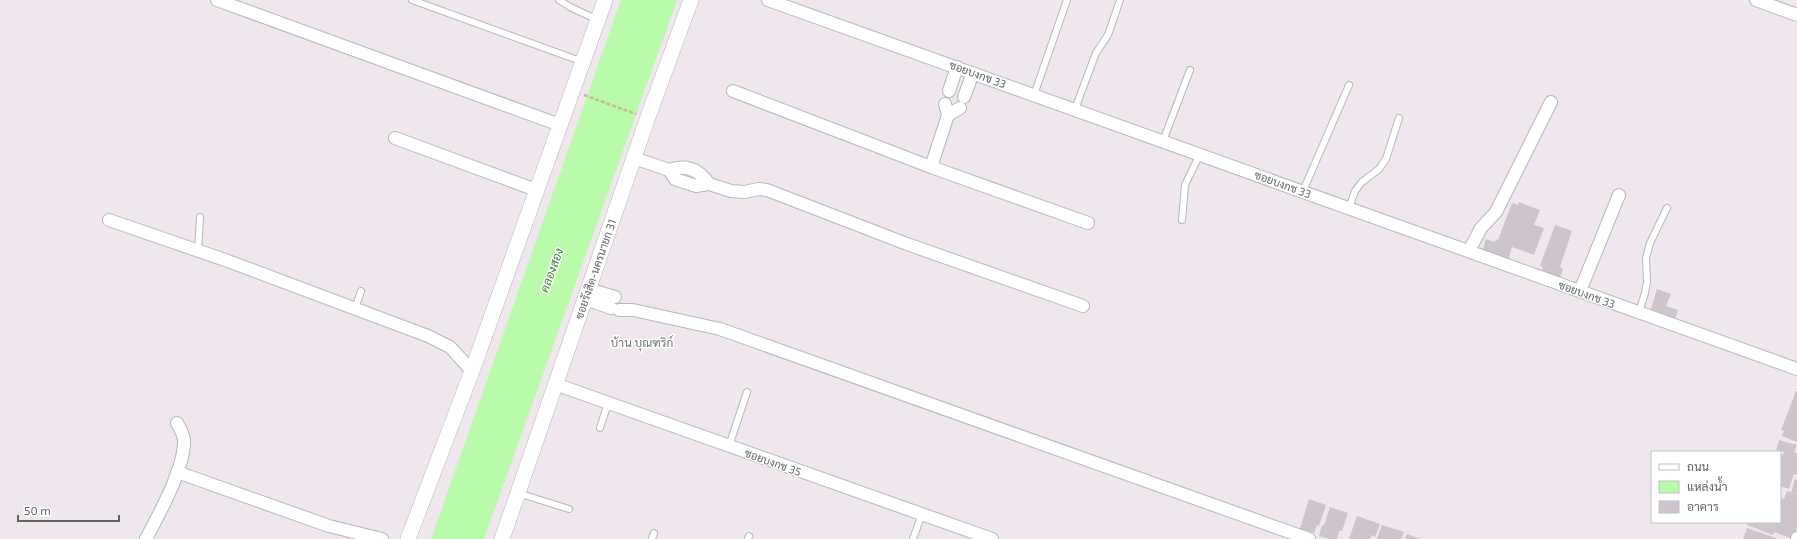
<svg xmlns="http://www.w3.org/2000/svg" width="1797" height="539" viewBox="0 0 1797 539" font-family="'Exo 2',Sarabun,sans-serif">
<rect width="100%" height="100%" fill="#efe6ee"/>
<path fill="#b9fbaa" d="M 621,0 L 677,0 L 484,539 L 431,539 Z"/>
<g fill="#cdc4cc">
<path d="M 1519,202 L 1540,210 L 1534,225 L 1544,228 L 1534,255 L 1512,247 L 1508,260 L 1482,252 L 1486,239 L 1495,242 L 1496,239 L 1498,240 L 1512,203 L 1518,205 Z"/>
<path d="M 1555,225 L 1572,231 L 1560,267 L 1563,269 L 1559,281 L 1540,275 L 1543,267 L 1540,266 Z"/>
<path d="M 1657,289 L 1671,294 L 1666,306 L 1678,310 L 1674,323 L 1650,312 Z"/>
<path d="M 1796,391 L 1797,391 L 1797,442 L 1782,436 L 1784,431 L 1781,430 Z"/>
<path d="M 1779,440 L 1797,445 L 1794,452 L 1797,453 L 1797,475 L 1794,474 L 1789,489 L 1780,486 L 1780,454 L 1783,455 L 1784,452 L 1776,450 Z"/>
<path d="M 1795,479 L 1797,480 L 1797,494 L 1791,492 Z"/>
<path d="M 1787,491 L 1797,494 L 1797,527 L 1793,539 L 1774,532 L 1773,535 L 1747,525 L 1748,522 L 1780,522 L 1780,498 L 1784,499 Z"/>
<path d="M 1309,499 L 1326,505 L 1319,526 L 1317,525 L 1314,533 L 1300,529 Z"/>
<path d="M 1330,507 L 1348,513 L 1342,531 L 1339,531 L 1337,539 L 1329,539 L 1319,536 L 1322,525 L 1324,525 Z"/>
<path d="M 1357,516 L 1380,524 L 1375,537 L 1372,535 L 1370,539 L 1349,539 Z"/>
<path d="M 1382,525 L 1404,532 L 1401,539 L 1377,539 Z"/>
<path d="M 1747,528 L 1779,539 L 1743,539 Z"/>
<path d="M 1407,534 L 1421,539 L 1405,539 Z"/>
</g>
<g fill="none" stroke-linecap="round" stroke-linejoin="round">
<defs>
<g id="service">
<path d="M 412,0 L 583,62"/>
<path d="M 559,0 L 570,7 L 598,20"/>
<path d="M 1034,95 L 1067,0"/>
<path d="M 1075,109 L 1096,53 L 1108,35 L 1120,0"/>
<path d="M 1163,141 L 1190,70"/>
<path d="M 1303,191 L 1349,85"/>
<path d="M 1349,208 L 1355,191 L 1362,182 L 1379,169 L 1386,159 L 1399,118"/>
<path d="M 1182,220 L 1185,185 L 1200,154"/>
<path d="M 198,251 L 200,217"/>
<path d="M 355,309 L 361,291"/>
<path d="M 1639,312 L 1645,293 L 1647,282 L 1646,258 L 1650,243 L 1667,208"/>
<path d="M 600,428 L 608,403"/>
<path d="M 729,446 L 747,392"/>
<path d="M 518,493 L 569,509"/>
<path d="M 652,539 L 654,533"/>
<path d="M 748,539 L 749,536"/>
<path d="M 913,539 L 922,514"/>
</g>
<g id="minor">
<path d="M 217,0 L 560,125"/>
<path d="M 768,0 L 1797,369"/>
<path d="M 1756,0 L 1797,15"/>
<path d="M 733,91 L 931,167 L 948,115"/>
<path d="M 949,91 L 957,67"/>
<path d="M 964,97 L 973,73"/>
<path d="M 945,104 L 948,115 L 960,108"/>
<path d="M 395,138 L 536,190"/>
<path d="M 634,158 L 669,170 L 675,179 L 696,186 L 709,184 L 731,191 L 744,192 L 759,189 L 767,190 L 907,244 L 1083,306"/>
<path d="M 931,167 L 1088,223"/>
<path d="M 669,170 C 686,164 699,169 709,184"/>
<path d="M 109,220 L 228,261 L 428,336 L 450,347 L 472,371"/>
<path d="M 1469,251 L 1481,228 L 1496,212 L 1551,102"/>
<path d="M 588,289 L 615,297"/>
<path d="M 1580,291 L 1619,195"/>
<path d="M 585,299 L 611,308"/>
<path d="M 619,310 L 633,310 L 720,329 L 1309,539"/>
<path d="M 555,384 L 992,539"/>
<path d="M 177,472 L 329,526 L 382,539"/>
<path d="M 146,539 C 159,514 185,468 184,440 C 183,433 180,428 177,423"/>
<path d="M 1797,539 L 1797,538"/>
</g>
<g id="tertiary">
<path d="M 408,539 L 472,371 L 605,0"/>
<path d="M 502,539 L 648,117 L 691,0"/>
</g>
</defs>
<use href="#service" stroke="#b3bab3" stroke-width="8"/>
<use href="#minor" stroke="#b3bab3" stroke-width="14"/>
<use href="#tertiary" stroke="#b3bab3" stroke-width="16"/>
<path stroke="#c5b99e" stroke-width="2.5" stroke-dasharray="4 2" stroke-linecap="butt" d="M 584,95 L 636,114"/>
<use href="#service" stroke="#fff" stroke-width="6"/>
<use href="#minor" stroke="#fff" stroke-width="12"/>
<use href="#tertiary" stroke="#fff" stroke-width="15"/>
</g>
<g text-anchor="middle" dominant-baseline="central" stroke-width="3" stroke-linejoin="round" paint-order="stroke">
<g font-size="11" fill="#5e665e" stroke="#fff">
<text transform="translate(978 74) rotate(20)">ซอยบงกช 33</text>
<text transform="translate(1283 184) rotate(20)">ซอยบงกช 33</text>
<text transform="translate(595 269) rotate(-71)">ซอยรังสิต-นครนายก 31</text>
<text transform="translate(1587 294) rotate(20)">ซอยบงกช 33</text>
<text transform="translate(773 462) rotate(20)">ซอยบงกช 35</text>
</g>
<g font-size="12" font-style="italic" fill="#408138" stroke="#fff">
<text transform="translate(551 270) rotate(-70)">คลองสอง</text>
</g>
<g font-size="12" fill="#70786f" stroke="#fff">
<text x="642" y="342">บ้าน บุณฑริก์</text>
</g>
</g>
<rect x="1651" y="451" width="130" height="72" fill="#ffffff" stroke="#bfc2bf"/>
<rect x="1659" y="464" width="20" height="6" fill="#ffffff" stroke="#bfc2bf"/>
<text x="1687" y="471" font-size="12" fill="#5e665e">ถนน</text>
<rect x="1659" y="481" width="20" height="12" fill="#b9fbaa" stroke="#bfc2bf"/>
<text x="1687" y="491" font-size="12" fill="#5e665e">แหล่งน้ำ</text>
<rect x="1659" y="501" width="20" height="12" fill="#cdc4cc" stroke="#bfc2bf"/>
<text x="1687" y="511" font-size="12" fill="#5e665e">อาคาร</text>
<path d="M18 515v6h101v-6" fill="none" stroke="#5e665e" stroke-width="2"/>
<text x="24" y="515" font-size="12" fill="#5e665e" stroke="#ffffff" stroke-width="3" paint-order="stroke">50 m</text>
</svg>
